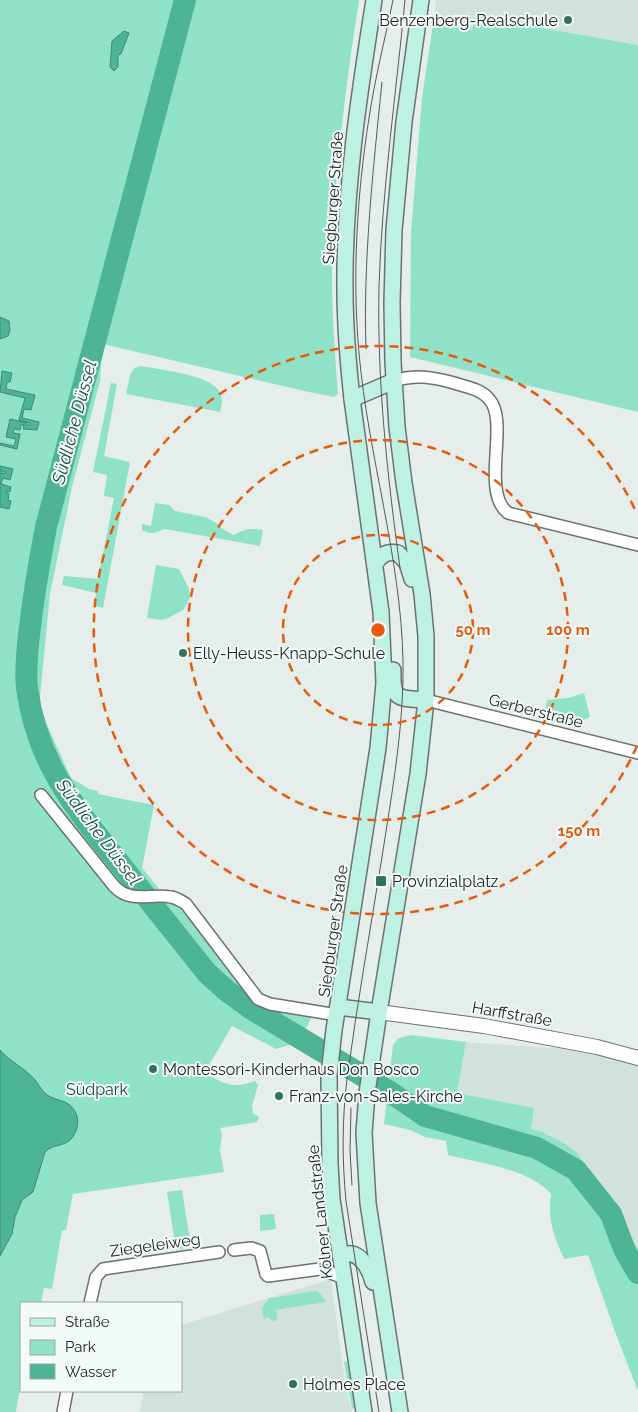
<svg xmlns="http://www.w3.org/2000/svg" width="638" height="1412" viewBox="0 0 638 1412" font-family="Raleway,sans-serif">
<rect width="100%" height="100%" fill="#e5eeea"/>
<g fill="#d1e2dc">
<path d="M 436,0 L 638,0 L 638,45 L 475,16 L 472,30 L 433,24 Z"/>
<path d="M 466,1042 L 582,1050 L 617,1057 L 638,1065 L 638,1249 L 595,1179 L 540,1131 L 530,1129 L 457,1093 Z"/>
<path d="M 331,1279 L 345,1383 L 352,1412 L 140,1412 L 143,1394 L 141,1391 L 181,1391 L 181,1325 Z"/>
</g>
<g fill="#8fe2c7">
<path d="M 0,0 L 359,0 C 345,91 333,184 332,276 C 332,315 335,354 338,394 L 334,397 L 309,392 L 94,342 L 92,350 L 102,353 L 100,381 L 72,487 L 50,594 L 39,707 L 71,778 L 89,789 L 98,791 L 98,794 L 154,805 L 142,868 L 161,891 L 161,895 L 186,910 L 220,959 L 251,992 L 314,1012 L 299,1042 L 276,1049 L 232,1026 L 206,1070 L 205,1073 C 224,1084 233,1089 255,1081 L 258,1085 L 252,1106 L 253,1113 L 259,1117 L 257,1122 L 220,1128 L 222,1134 L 220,1150 L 224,1172 L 73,1194 L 66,1230 L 62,1230 L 52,1289 L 44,1288 L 41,1303 L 21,1303 L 21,1381 L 16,1412 L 0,1412 Z"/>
<path d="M 475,16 L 638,45 L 638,412 L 410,357 L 411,232 L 422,98 L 433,24 L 472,30 Z"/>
<path d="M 141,366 C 159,370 212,374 220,393 C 223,399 222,406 220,412 L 126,394 L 130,375 L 134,368 Z"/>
<path d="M 111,383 L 117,384 L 104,456 L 130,462 L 103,608 L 94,606 L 96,593 L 62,585 L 64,576 L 98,579 L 114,498 L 104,496 L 107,475 L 93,472 Z"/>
<path d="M 155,503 L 169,505 L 175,511 L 205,517 L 215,522 L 224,530 L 234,535 C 245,529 251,528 263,530 L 260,546 L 165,529 C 156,532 153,536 142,530 L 142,524 L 151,526 Z"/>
<path d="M 156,565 L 179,569 L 189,589 L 190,597 L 187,604 L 183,610 L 166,619 L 161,620 L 147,618 Z"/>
<path d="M 584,693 L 590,717 L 581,721 L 544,715 L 547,700 L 568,698 Z"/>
<path d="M 411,1035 L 466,1042 L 457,1093 L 534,1108 L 531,1129 L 540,1131 L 564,1143 L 577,1153 L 595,1179 L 638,1249 L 638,1391 L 617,1337 L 588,1255 L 564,1259 C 554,1237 547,1218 551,1194 C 531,1169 479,1163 448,1155 L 446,1141 L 425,1137 L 410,1130 L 384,1124 L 393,1045 L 399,1038 Z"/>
<path d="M 182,1190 L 191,1247 L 176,1250 L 167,1192 Z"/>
<path d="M 274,1214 L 276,1229 L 260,1231 L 260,1215 Z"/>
<path d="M 316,1291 L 320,1293 L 326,1302 L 276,1310 L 277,1320 L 273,1321 L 267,1317 L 264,1320 L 262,1308 L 269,1298 Z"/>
<path d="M 346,1361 L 353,1376 L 358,1407 L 352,1409 L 344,1362 Z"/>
</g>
<g fill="#4eb496" stroke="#418974">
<path d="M 124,31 L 129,33 L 121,54 L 118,55 L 118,67 L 114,71 L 110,67 L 112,41 Z"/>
<path d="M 0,317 L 9,321 L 10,330 L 8,336 L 0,339 Z"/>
<path d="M 2,371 L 12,373 L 10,382 L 7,382 L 6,389 L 35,395 L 31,410 L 24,409 L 22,418 L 39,422 L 37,430 L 23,429 L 24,425 L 21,425 L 20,430 L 14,429 L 13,433 L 20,434 L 17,449 L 0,445 L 0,443 L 14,446 L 16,439 L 6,437 L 10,419 L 27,423 L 27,425 L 29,426 L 30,423 L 19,420 L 25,398 L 0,392 Z"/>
<path d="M 0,466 L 13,469 L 10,480 L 3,478 L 1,484 L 11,487 L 10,492 L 6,491 L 6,492 L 9,494 L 8,500 L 11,501 L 9,509 L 0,507 L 0,473 L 5,474 L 6,472 L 0,472 Z"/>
<path d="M 0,1050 C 10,1062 25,1068 35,1080 C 39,1085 42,1091 47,1095 C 52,1098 59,1100 65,1102 C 80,1110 81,1126 72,1138 C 65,1147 52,1144 45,1152 L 33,1192 L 22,1200 L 20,1205 L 15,1217 L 12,1234 L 0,1256 Z"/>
</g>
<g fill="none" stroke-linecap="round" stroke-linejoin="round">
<path stroke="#4eb496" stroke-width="22" d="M 185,0 L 46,527 C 39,563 33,599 29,635 C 27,653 25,671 27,688 C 37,765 78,811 124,869 C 152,904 179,938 207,973 L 227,991 L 250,1008 L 390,1092 L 425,1116 L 537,1148 L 576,1170 L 611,1214 L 625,1251 L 638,1273"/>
<defs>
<g id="minor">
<path d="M 394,381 C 415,374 433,377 454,383 C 466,387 481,389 489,399 C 510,421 480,492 508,513 L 638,545"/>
<path d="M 426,700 L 638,753"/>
<path d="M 41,795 L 114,886 C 130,904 151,893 171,897 C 177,898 181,901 186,904 L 258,999 L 270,1004 L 337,1015"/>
<path d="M 234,1250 L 251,1248 L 260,1251 L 266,1274 L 268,1276 L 320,1269 L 344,1278"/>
<path d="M 90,1303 L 96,1277 L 103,1269 L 219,1252"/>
<path d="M 63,1412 L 67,1391"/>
</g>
<path id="tertiary" d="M 379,1012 L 484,1026 L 597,1047 L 638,1058"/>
<g id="secondary">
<path d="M 352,399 L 394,381"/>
<path d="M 375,564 C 380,555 387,551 398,553 L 407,563 L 412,579"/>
<path d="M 393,670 C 392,701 398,698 426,700"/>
<path d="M 338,1007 L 379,1012"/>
<path d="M 341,1258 C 356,1244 370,1269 373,1282"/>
<path d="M 364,1412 L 332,1199 L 330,1164 L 329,1075 L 334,1030 L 378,748 L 384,683 L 381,612 L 352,399 C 348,362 345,326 345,289 C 344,194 359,94 374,0"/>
<path d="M 400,1412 L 368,1203 L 364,1133 L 367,1093 L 379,1012 L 418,774 L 426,700 L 426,636 L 422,594 L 404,483 L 397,427 L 393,362 L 392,303 L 394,230 L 404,122 L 421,0"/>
</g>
</defs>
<use href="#minor" stroke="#6b726f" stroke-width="14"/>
<use href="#tertiary" stroke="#6b726f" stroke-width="16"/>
<use href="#secondary" stroke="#6b726f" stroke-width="18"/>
<use href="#minor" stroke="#fff" stroke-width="11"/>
<use href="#tertiary" stroke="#fff" stroke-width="14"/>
<use href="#secondary" stroke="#bcf1e4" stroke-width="15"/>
<g stroke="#555957" stroke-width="1">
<path d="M 366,349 C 363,260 373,171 382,82"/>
<path d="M 400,568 C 387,473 377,381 379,286 C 382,190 396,95 405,0"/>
<path d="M 351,1108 L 350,1151 L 352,1185"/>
<path d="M 379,1412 L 346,1201 C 342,1160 342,1120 347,1079 C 357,1005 370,931 382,857 C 392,792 404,727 403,661 C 401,557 368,456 359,353 C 352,275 357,195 369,118 C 375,78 385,39 393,0"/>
</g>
</g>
<g fill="none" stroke="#e8590c" stroke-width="2.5" stroke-dasharray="9 6">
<circle cx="378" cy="630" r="95"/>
<circle cx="378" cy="630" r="190"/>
<path d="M637 746A284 284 0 1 1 637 514"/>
</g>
<g fill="#32715e" stroke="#f3fbf8" stroke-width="2">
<circle cx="568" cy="20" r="5"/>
<circle cx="183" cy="653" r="5"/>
<rect x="375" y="875" width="12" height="12" rx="2.5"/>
<circle cx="153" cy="1069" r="5"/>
<circle cx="279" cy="1096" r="5"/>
<circle cx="293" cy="1384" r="5"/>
</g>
<g text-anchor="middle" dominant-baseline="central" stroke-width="4" stroke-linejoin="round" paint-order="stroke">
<g font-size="16" fill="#222523" stroke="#f3fbf8" text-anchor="start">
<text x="558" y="20" text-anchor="end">Benzenberg-Realschule</text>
<text x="193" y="653">Elly-Heuss-Knapp-Schule</text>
<text x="392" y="881">Provinzialplatz</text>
<text x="163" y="1069">Montessori-Kinderhaus Don Bosco</text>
<text x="289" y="1096">Franz-von-Sales-Kirche</text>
<text x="303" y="1384">Holmes Place</text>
</g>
<g font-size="16" fill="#222523" stroke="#f3fbf8">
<text transform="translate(333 198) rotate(-86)">Siegburger Straße</text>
<text transform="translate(536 711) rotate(14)">Gerberstraße</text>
<text transform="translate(333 931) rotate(-82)">Siegburger Straße</text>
<text transform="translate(512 1014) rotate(10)">Harffstraße</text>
<text transform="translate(320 1212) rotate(-96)">Kölner Landstraße</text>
<text transform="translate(155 1245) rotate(-8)">Ziegeleiweg</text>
</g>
<g font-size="16" fill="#1c483b" stroke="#f3fbf8">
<text x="97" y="1089">Südpark</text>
</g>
<g font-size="18" font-style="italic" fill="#1f4b3e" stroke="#f3fbf8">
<text transform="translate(74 422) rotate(-75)">Südliche Düssel</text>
<text transform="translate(99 832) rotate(53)">Südliche Düssel</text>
</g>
</g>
<circle cx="378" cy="630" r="8" fill="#e8590c" stroke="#f3fbf8" stroke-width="2.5"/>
<g font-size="15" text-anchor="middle" font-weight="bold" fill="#e8590c" stroke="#f3fbf8" stroke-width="4" stroke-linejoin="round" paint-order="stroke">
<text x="473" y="635">50 m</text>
<text x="568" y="635">100 m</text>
<text x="579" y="836">150 m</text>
</g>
<rect x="20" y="1302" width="162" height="90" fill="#f3fbf8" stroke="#9fa5a3"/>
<rect x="30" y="1318" width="25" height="8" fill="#bcf1e4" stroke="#9fa5a3"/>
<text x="65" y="1327" font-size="15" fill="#222523">Straße</text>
<rect x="30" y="1340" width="25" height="15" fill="#8fe2c7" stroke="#9fa5a3"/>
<text x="65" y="1352" font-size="15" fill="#222523">Park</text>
<rect x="30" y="1364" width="25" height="15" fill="#4eb496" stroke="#9fa5a3"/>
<text x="65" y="1377" font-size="15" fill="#222523">Wasser</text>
</svg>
